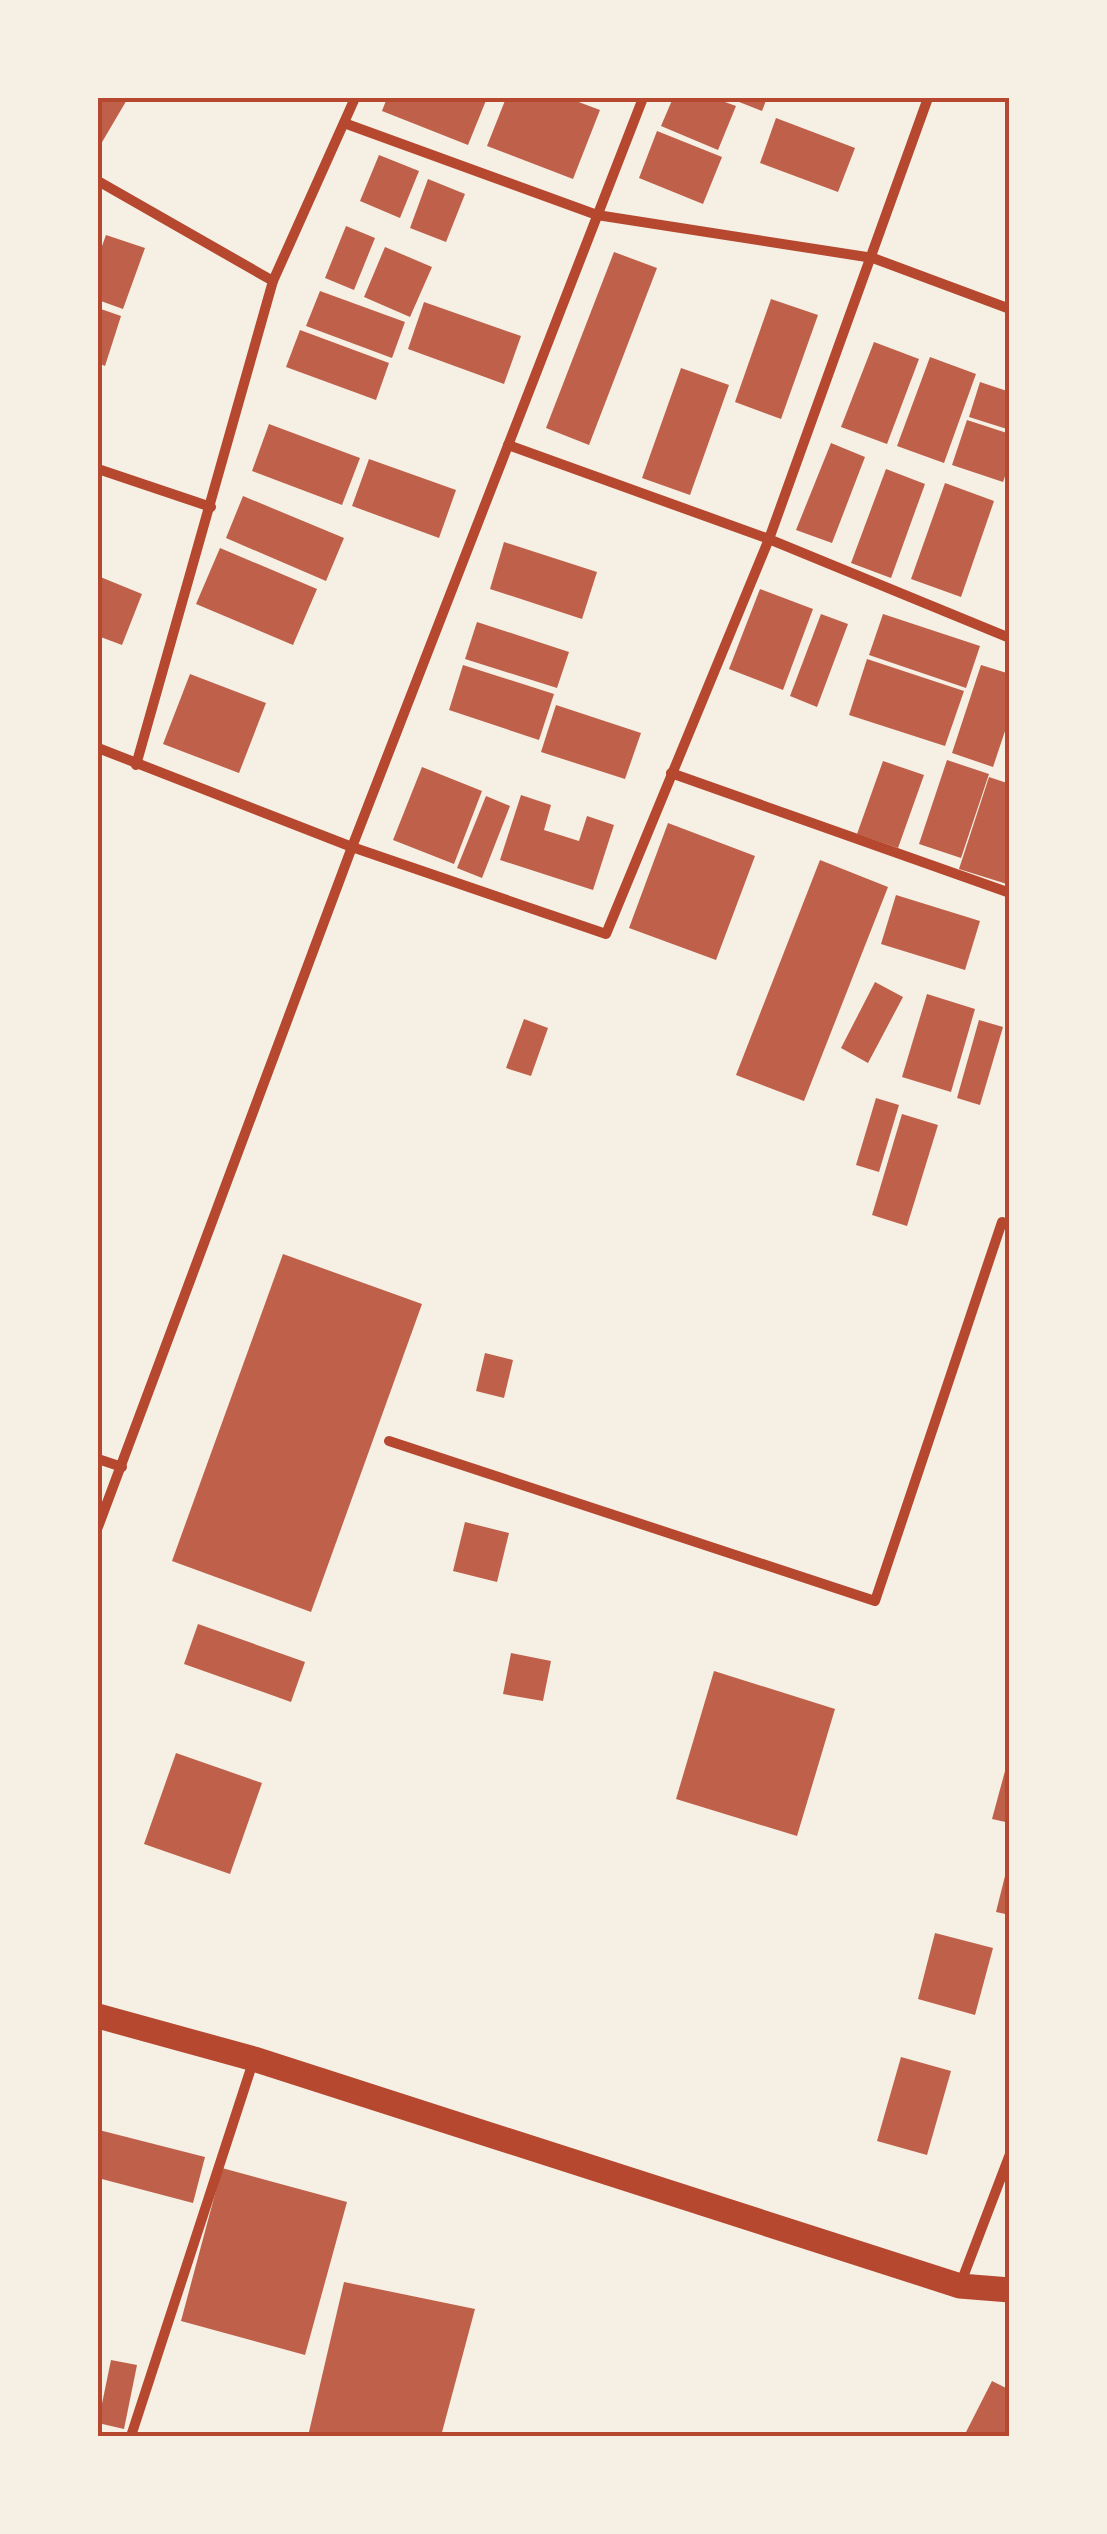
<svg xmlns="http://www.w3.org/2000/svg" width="1107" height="2534" viewBox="0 0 1107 2534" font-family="'IBM Plex Sans',sans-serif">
<rect width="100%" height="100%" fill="#f6efe4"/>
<g fill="#bf614a">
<path d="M 98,98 L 128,98 L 98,149 Z"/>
<path d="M 387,98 L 487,98 L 468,145 L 382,111 Z"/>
<path d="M 506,98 L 568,98 L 600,110 L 573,179 L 487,146 Z"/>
<path d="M 673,98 L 714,98 L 736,106 L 718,150 L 661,126 Z"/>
<path d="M 729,98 L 767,98 L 762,111 Z"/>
<path d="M 776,118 L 855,148 L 838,192 L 760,163 Z"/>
<path d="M 657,131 L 722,157 L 703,204 L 639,178 Z"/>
<path d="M 379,155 L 419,171 L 400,218 L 360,201 Z"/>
<path d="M 428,179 L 465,194 L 446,242 L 410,228 Z"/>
<path d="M 346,226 L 375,238 L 354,290 L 325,278 Z"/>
<path d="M 106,235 L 145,248 L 123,309 L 98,300 L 98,257 Z"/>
<path d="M 385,247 L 432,267 L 410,317 L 364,297 Z"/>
<path d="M 614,252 L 657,268 L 589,445 L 546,428 Z"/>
<path d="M 320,291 L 405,322 L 392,358 L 306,326 Z"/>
<path d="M 771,299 L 818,315 L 781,419 L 735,402 Z"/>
<path d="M 424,302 L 521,336 L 504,384 L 408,349 Z"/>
<path d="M 98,308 L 121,316 L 105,366 L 98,363 Z"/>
<path d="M 300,330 L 389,363 L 376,400 L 286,367 Z"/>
<path d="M 874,342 L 919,359 L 887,444 L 841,427 Z"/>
<path d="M 930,357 L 976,374 L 944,463 L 897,446 Z"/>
<path d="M 681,368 L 729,385 L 690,495 L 642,478 Z"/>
<path d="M 980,382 L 1010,392 L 1010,430 L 969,417 Z"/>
<path d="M 967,420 L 1010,434 L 1010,462 L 1003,482 L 952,465 Z"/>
<path d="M 269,424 L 360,458 L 342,505 L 252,471 Z"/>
<path d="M 831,443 L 865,457 L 832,543 L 796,530 Z"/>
<path d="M 369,459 L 456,490 L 439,538 L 352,506 Z"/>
<path d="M 886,469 L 925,484 L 891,578 L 851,563 Z"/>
<path d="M 945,483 L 994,501 L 961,597 L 911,579 Z"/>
<path d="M 243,496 L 344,538 L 326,581 L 226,538 Z"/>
<path d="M 504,542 L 597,572 L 582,619 L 490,589 Z"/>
<path d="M 220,548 L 317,589 L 293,645 L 196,604 Z"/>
<path d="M 98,576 L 142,594 L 122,645 L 98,636 Z"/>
<path d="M 760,589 L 813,609 L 783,690 L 729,669 Z"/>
<path d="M 821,614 L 848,624 L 817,707 L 790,696 Z"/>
<path d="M 883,614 L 980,646 L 966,688 L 869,655 Z"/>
<path d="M 477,622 L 569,652 L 557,688 L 465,659 Z"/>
<path d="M 867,659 L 964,691 L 945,746 L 849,715 Z"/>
<path d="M 463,665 L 554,694 L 539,740 L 449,710 Z"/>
<path d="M 981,665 L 1010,674 L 1010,716 L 993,767 L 952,753 Z"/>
<path d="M 190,674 L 266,703 L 239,773 L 163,744 Z"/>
<path d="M 556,705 L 641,733 L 625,779 L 541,752 Z"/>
<path d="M 947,760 L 989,774 L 961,858 L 919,844 Z"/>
<path d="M 883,761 L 924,775 L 898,848 L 857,834 Z"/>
<path d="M 422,767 L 482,791 L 454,864 L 393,840 Z"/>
<path d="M 989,777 L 1010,784 L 1010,885 L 959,869 Z"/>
<path d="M 521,795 L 551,805 L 544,830 L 579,841 L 587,816 L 614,825 L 593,890 L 500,860 Z"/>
<path d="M 486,796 L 510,806 L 482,878 L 457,868 Z"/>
<path d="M 668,823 L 755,856 L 716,960 L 629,928 Z"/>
<path d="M 820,860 L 888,887 L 804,1101 L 736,1075 Z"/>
<path d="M 896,895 L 980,921 L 965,970 L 881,944 Z"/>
<path d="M 875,982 L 903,997 L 868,1063 L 841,1048 Z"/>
<path d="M 927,994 L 975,1009 L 951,1092 L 902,1077 Z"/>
<path d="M 524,1019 L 548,1028 L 531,1076 L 506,1068 Z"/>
<path d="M 979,1020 L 1003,1027 L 980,1105 L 957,1098 Z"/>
<path d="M 876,1098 L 899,1105 L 879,1172 L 856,1165 Z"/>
<path d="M 902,1114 L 938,1125 L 907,1226 L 872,1215 Z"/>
<path d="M 283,1254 L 422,1304 L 311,1612 L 172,1561 Z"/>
<path d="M 485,1353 L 513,1360 L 504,1398 L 476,1391 Z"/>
<path d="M 465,1522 L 509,1533 L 497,1582 L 453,1571 Z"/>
<path d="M 198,1624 L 305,1662 L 291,1702 L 184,1664 Z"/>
<path d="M 511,1653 L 551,1661 L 543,1701 L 503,1694 Z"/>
<path d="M 714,1671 L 835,1709 L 797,1836 L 676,1799 Z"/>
<path d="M 176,1753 L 262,1783 L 230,1874 L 144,1844 Z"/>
<path d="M 1008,1760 L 1010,1760 L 1010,1823 L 992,1819 Z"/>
<path d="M 1008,1864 L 1010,1864 L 1010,1915 L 996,1912 Z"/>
<path d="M 935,1933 L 993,1948 L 975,2015 L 918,1999 Z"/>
<path d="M 901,2057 L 951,2071 L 927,2155 L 877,2141 Z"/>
<path d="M 99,2130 L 205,2157 L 193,2203 L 98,2178 Z"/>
<path d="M 222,2168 L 347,2202 L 305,2355 L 181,2321 Z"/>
<path d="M 344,2282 L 475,2309 L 441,2436 L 308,2436 Z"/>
<path d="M 111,2360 L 137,2365 L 124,2429 L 98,2423 Z"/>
<path d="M 992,2381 L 1010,2390 L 1010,2436 L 964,2436 Z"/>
</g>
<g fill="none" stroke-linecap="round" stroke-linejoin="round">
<g stroke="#b5482f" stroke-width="10">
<path d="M 344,123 L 597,215 L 873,258 L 1010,309"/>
<path d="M 98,181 L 273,281"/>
<path d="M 508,445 L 769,539 L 1010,638"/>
<path d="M 98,469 L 211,507"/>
<path d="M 98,748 L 352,847 L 606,934 L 769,539 L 928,98"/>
<path d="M 136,765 L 273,281 L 355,98"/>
<path d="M 671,773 L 1010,893"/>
<path d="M 389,1441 L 875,1601 L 1002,1222 L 1010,1225"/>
<path d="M 98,1459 L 122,1467"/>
<path d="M 98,1527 L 352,847 L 643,98"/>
<path d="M 960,2285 L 1010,2154"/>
<path d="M 131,2436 L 253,2062"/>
</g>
<path stroke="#b5482f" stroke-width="25" d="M 98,2016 L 254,2059 L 960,2286 L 1010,2290"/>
</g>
<rect width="1107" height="2534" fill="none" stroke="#f6efe4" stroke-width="200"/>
<rect x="100" y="100" width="907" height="2334" fill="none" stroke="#b5482f" stroke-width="4"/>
</svg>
